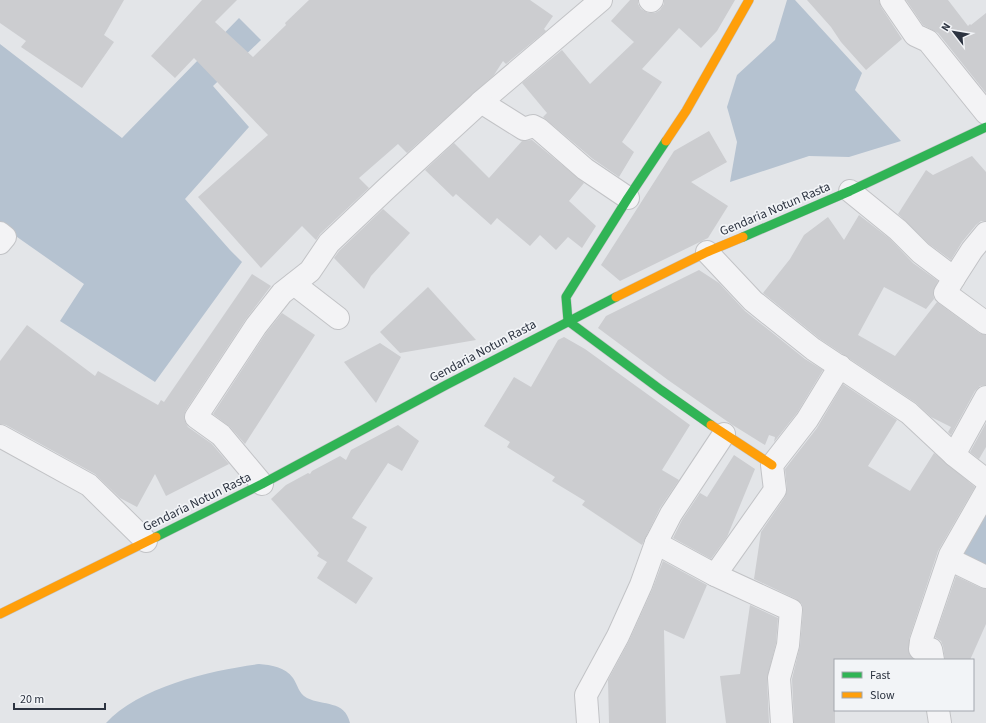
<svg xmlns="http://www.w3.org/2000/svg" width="986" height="723" viewBox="0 0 986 723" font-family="'Source Sans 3',sans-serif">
<rect width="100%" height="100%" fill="#e3e5e8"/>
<g fill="#b5c2d0">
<path d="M 787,0 L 795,0 L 862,73 L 855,90 L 901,141 L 849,157 L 809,156 L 730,182 L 737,142 L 727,107 L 737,75 L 775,40 Z"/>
<path d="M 239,18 L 261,40 L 213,86 L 249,127 L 185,199 L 230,250 L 242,262 L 155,382 L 60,321 L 84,284 L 0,225 L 0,44 L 122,138 Z"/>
<path d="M 986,501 L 986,569 L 956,554 Z"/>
<path d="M 259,664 C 271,665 285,667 293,678 C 298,685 298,693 307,698 C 323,706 345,700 350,723 L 106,723 C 138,687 212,670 259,664 Z"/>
</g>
<g fill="#cccdd0">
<path d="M 0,0 L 124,0 L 104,35 L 114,42 L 82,88 L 21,47 L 26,41 L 0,23 Z"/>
<path d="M 202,0 L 237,0 L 215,22 L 253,57 L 286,25 L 285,23 L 309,0 L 530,0 L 553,16 L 544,29 L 546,31 L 506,64 L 503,61 L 494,75 L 407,153 L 398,144 L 359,178 L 369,188 L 320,234 L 316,240 L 302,226 L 261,268 L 198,197 L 268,135 L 194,58 L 175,78 L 151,56 Z"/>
<path d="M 630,0 L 638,0 L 638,4 L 641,9 L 648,13 L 655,13 L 660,10 L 664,4 L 664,0 L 735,0 L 717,31 L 701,48 L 679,28 L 642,69 L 662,82 L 622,142 L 634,152 L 619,177 L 593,159 L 543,117 L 547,113 L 522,83 L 562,50 L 590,84 L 634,42 L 611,21 Z"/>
<path d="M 807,0 L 879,0 L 881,7 L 902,39 L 866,70 L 841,42 L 831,27 Z"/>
<path d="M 906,0 L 948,0 L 968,26 L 970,24 L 971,25 L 986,13 L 986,93 L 938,33 L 923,25 Z"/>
<path d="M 709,131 L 727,162 L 691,182 L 728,206 L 708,238 L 620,281 L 601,265 L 674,151 Z"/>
<path d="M 532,140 L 584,183 L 569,201 L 596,226 L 582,248 L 568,237 L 556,250 L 540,235 L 530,246 L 497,218 L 491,225 L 456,194 L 453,197 L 425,170 L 454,143 L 489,178 L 522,141 Z"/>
<path d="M 972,156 L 986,172 L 986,221 L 981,221 L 976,225 L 962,242 L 951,260 L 929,244 L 898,214 L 926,170 L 933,175 Z"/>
<path d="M 383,209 L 410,233 L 371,276 L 364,289 L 334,258 L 339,251 Z"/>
<path d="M 859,215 L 890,239 L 913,263 L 938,281 L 933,292 L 934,299 L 926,309 L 884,287 L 858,335 L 895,356 L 937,302 L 979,333 L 986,335 L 986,385 L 980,386 L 975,391 L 951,435 L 948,432 L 951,427 L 931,417 L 916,403 L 820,339 L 763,293 L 790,259 L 804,235 L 828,217 L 844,240 Z"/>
<path d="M 699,270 L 719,283 L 745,311 L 805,359 L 823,370 L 797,413 L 774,442 L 775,437 L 769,435 L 765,445 L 731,424 L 668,380 L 598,328 L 606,316 Z"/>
<path d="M 252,274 L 271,286 L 246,319 L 186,410 L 184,416 L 185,422 L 188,427 L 212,444 L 229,464 L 166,496 L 155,474 L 137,507 L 120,498 L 95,474 L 6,425 L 0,424 L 0,361 L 27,325 L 95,376 L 98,371 L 158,405 L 161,400 L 164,402 Z"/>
<path d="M 428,287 L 476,340 L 400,353 L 380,332 Z"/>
<path d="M 282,313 L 315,335 L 245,444 L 230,427 L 213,414 L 266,333 Z"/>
<path d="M 564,337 L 585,349 L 690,425 L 662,470 L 679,480 L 660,508 L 642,545 L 582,505 L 585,501 L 552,481 L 555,477 L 507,447 L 510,442 L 484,426 L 514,377 L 531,387 L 558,340 Z"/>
<path d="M 380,343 L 401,357 L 376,403 L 344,362 Z"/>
<path d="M 843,384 L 897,420 L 868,466 L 910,491 L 934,453 L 975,487 L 938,551 L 909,639 L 909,654 L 915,660 L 835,660 L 835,723 L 794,723 L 792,679 L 800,646 L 803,611 L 802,604 L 796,599 L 754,579 L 761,532 L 785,497 L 787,489 L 785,469 L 817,428 Z"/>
<path d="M 986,423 L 986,447 L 979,459 L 970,452 Z"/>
<path d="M 398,425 L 419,441 L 402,471 L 388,463 L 352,518 L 367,527 L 347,561 L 373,578 L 356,604 L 317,578 L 327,562 L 317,556 L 319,553 L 271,499 L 286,485 L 308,473 L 310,474 L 312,471 L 340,456 L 346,460 L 351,450 Z"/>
<path d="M 734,455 L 755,469 L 727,537 L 711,559 L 673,538 L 682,520 L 700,493 L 707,497 Z"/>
<path d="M 663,561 L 707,585 L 684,639 L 664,630 L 666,723 L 609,723 L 608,680 L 629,641 L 652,590 Z"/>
<path d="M 956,576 L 981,588 L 986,589 L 986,624 L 970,660 L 945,660 L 943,646 L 941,641 L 935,637 Z"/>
<path d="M 750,605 L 778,618 L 776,643 L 767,679 L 769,723 L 726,723 L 720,676 L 740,674 Z"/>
</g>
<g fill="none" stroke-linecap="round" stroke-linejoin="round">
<defs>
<g id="street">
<path d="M 601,0 L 481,102 L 524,129 L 533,126 L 539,129 L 585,169 L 628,198"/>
<path d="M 650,0 L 651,1 L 652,0"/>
<path d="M 891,0 L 915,35 L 928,41 L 986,113"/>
<path d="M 850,191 L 898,230 L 921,253 L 954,278 L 945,293 L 986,323"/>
<path d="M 0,233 L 5,237 L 0,243"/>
<path d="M 707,252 L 753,301 L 813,349 L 909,413 L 954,455 L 986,397"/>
<path d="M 954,278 L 972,250 L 986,233"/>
<path d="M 294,284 L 338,318"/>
<path d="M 0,436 L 89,485 L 146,541"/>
<path d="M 954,455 L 986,480"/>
<path d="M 262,484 L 221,435 L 196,417 L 256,326 L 282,293 L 310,271 L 329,243 L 387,188 L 481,102"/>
<path d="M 656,543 L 715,575 L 791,610 L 788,645 L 779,678 L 782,723"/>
<path d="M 949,559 L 986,577"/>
<path d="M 715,575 L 775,490 L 772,465 L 807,420 L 840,366"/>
<path d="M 933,660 L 931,649 L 920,649 L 921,641 L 950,555 L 986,492"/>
<path d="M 938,710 L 940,723"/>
<path d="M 588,723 L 586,695 L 618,636 L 641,585 L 656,543 L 671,514 L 724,434"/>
</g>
<g id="fast">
<path d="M 666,141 L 628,198 L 566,297 L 568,321 L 661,390 L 711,425"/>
<path d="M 743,237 L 850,191 L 986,127"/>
<path d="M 156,537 L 262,484 L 446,385 L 616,297"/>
</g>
<g id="slow">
<path d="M 666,141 L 686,111 L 749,0"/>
<path d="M 616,297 L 707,252 L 743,237"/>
<path d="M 711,425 L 772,465"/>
<path d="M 0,614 L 156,537"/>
</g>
</defs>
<use href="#street" stroke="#c2c3c6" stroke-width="24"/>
<use href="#fast" stroke="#c2c3c6" stroke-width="10"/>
<use href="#slow" stroke="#c2c3c6" stroke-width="10"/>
<use href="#street" stroke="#f3f3f5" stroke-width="22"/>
<use href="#fast" stroke="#30b455" stroke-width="9"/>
<use href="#slow" stroke="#ff9f0a" stroke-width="9"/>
</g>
<g text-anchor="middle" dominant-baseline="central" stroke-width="3.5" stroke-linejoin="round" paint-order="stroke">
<g font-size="13" fill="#2c3340" stroke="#f2f4f7">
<text transform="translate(775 209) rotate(-23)">Gendaria Notun Rasta</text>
<text transform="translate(483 351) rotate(-28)">Gendaria Notun Rasta</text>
<text transform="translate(197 502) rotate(-26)">Gendaria Notun Rasta</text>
</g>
</g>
<rect x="834" y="659" width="140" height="52" fill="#f2f4f7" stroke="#a3a7ae"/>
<rect x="842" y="672" width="20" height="6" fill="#30b455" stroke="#a3a7ae"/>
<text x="870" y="679" font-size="12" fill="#2c3340">Fast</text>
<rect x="842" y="692" width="20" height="6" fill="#ff9f0a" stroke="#a3a7ae"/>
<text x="870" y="699" font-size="12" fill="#2c3340">Slow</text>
<g transform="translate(954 32) rotate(301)" stroke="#f2f4f7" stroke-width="3" paint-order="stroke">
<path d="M0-3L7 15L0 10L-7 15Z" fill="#2c3340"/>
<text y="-6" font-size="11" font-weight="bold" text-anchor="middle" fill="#2c3340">N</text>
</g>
<path d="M14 703v6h91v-6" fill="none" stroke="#2c3340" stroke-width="2"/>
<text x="20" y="703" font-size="12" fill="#2c3340" stroke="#f2f4f7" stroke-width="3" paint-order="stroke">20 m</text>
</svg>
